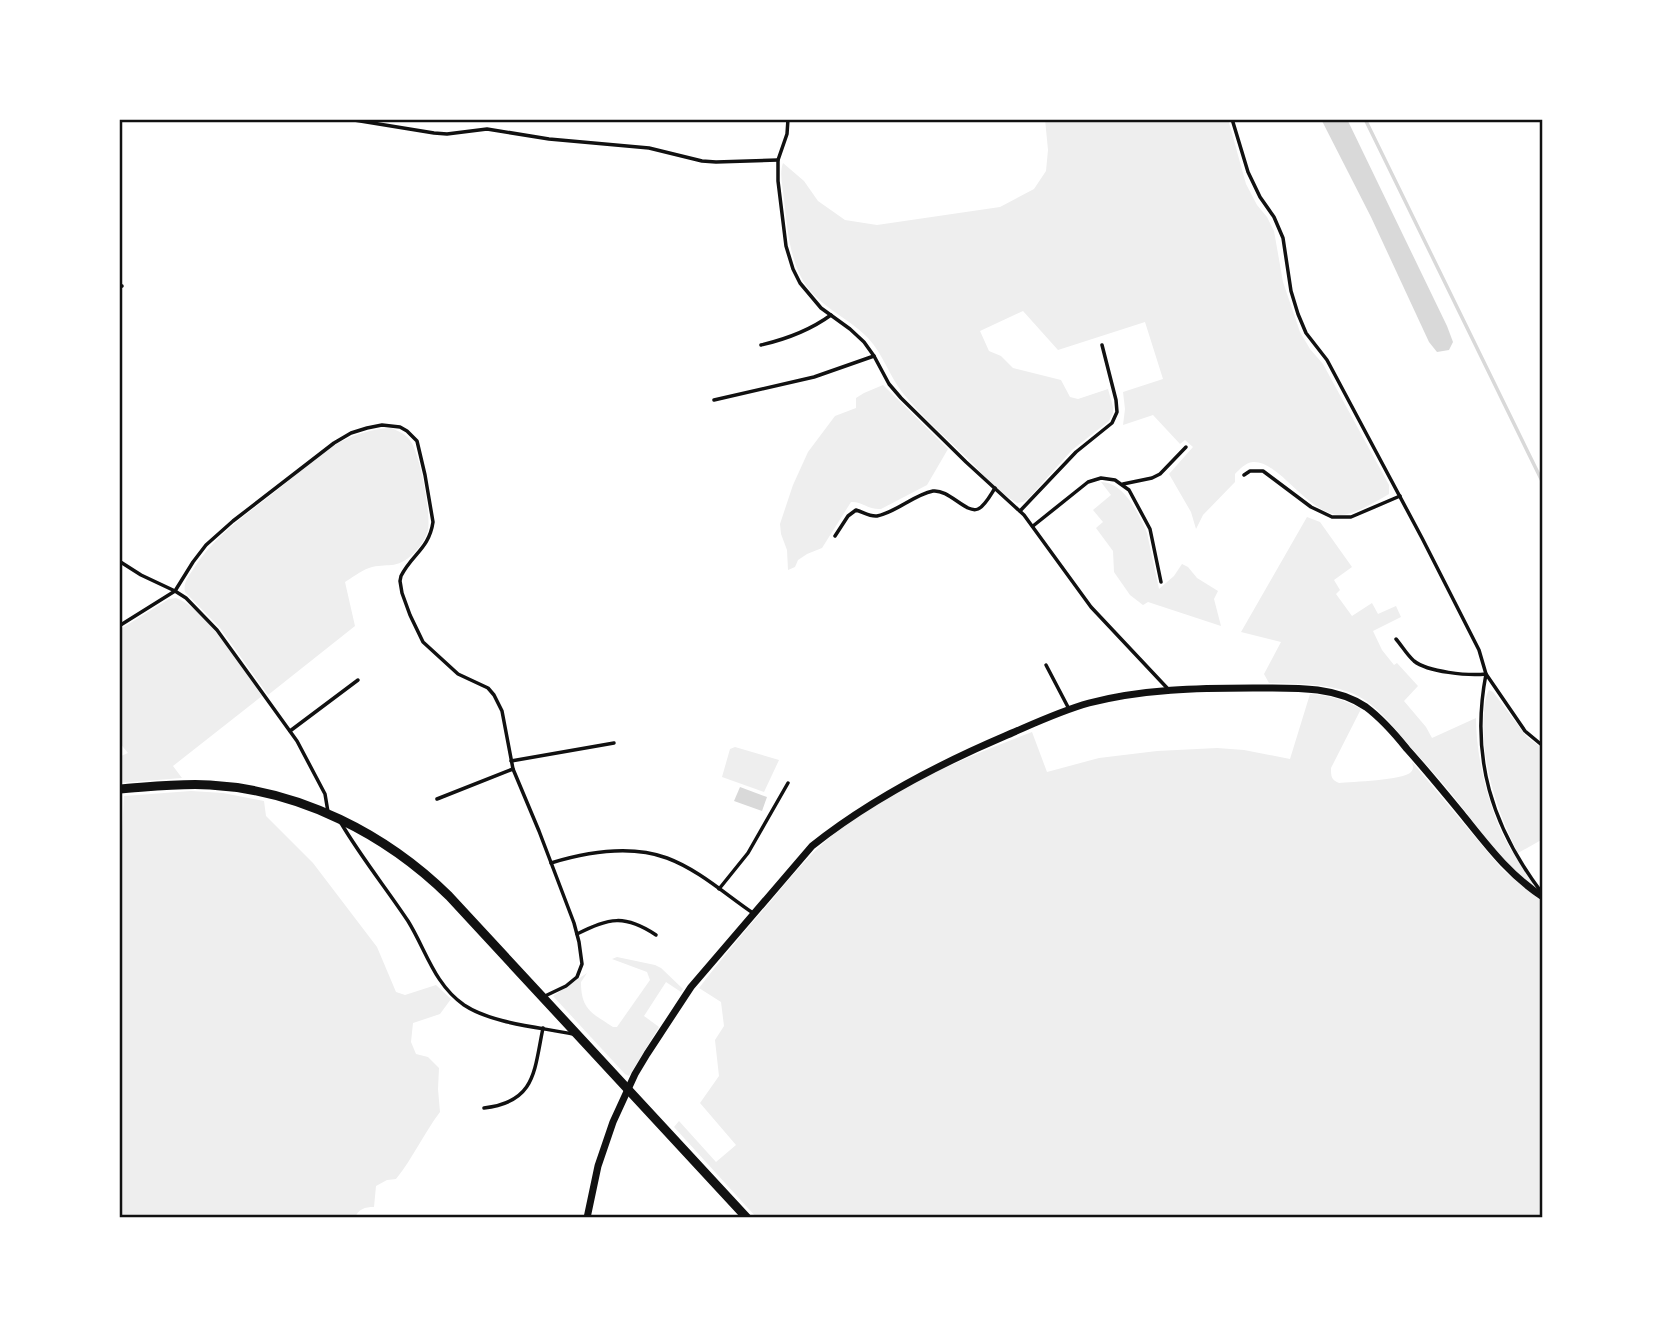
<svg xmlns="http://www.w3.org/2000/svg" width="1662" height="1337" viewBox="0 0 1662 1337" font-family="Commissioner,sans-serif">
<rect width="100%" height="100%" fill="#fff"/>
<g fill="#eee">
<path d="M 1045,119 L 1228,119 L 1246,184 L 1257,205 L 1267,217 L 1274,231 L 1283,282 L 1300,332 L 1310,349 L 1323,364 L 1389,485 L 1389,494 C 1377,501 1354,515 1340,515 C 1307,514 1279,460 1253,462 C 1245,463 1240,469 1235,474 L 1235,482 L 1203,515 L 1196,529 L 1191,512 L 1169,474 L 1193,447 L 1185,440 L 1180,444 L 1153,415 L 1123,425 L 1125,409 L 1123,392 L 1163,379 L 1145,322 L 1058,350 L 1023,311 L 980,331 L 989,351 L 1001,356 L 1013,368 L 1061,380 L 1070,397 L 1078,399 L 1108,389 L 1113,407 L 1113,413 L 1109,421 L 1072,450 L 1028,499 L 1023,502 L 1017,503 C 998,492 981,472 966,457 C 944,436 921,416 902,392 C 889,375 883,354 868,338 C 847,316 816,306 801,277 C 789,253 787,226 784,200 C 783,187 779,174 783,163 L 804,181 L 818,201 L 845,220 L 877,225 L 1000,207 L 1034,189 L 1046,171 L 1048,150 Z"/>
<path d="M 883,385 L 948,449 L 927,485 L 881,509 C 869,510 861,501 851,502 L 822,548 L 807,554 L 798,560 L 795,567 L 788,570 L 787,550 L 781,534 L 780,524 L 793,485 L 808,452 L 835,416 L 856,408 L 856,398 L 864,393 Z"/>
<path d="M 391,428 C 398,431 404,433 409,439 C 420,451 431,514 428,530 C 426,538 420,547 414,553 C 396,571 387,562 369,568 C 360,571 352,578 345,582 L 355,626 L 268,695 L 220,628 L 185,592 C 183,582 189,576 194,568 C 215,535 246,515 276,491 C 297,475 316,454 340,442 C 356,434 372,429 391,428 Z"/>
<path d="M 1101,482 C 1125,483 1138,513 1147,533 L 1159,589 L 1174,576 L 1182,564 L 1188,567 L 1197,578 L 1218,591 L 1214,599 L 1221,626 L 1148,602 L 1143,605 L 1130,595 L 1114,572 L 1113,551 L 1096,528 L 1103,522 L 1093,510 L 1111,495 Z"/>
<path d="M 1307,517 L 1320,522 L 1352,567 L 1334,580 L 1340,590 L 1336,594 L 1352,616 L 1372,603 L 1378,614 L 1396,606 L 1401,617 L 1373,631 L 1382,650 L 1394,665 L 1397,663 L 1418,686 L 1404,701 L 1426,727 L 1432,738 L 1476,718 C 1476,756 1488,807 1506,841 C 1514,857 1528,871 1535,888 C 1501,861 1477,826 1450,792 C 1437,776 1422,760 1408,744 C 1391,724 1374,701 1349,692 C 1323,683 1296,684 1269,683 L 1264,674 L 1281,642 L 1241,632 Z"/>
<path d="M 176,598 C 204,607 245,671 262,696 L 173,766 L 182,778 L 119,783 L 119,757 L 128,753 L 119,742 L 119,630 L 169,599 Z"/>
<path d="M 1489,690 L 1493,692 L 1527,737 L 1543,749 L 1543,839 L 1518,853 C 1496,809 1480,760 1484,711 C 1485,704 1485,697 1489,690 Z"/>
<path d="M 1310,694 C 1328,695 1345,700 1361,709 L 1331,768 C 1331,776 1331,780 1339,783 C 1351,782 1404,780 1411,772 C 1414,768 1413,767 1412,762 L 1502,869 L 1516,881 L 1543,901 L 1543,1218 L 757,1218 L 674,1127 L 679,1121 L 716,1162 L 736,1145 L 700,1103 L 719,1076 L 715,1040 L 724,1026 L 721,1002 L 699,988 C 722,958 746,929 771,901 C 789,879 807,857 829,838 C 887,789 962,759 1032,732 L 1047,772 L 1099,758 L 1157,751 L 1217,748 L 1244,750 L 1290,759 Z"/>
<path d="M 735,747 L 779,760 L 764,792 L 722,777 L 730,749 Z"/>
<path d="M 191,791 L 223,793 L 264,801 L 266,816 L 313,863 L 377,947 L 396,992 L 405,995 L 436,985 L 451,999 L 440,1014 L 413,1023 L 411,1042 L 416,1054 L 428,1057 L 439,1068 L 438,1089 L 440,1112 C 424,1133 413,1158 396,1179 L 387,1180 L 376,1186 L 374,1207 C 365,1207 358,1209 355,1218 L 119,1218 L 119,855 L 121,854 L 124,796 Z"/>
<path d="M 617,957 L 655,965 L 661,968 L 683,989 L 681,992 L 666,982 L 644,1016 L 659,1027 L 629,1076 L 625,1074 L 553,996 L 587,973 L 581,982 C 581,1010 592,1013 613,1027 L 617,1027 L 650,980 L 647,972 L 612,959 Z"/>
</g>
<g fill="#d9d9d9">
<path d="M 1321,119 L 1347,119 L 1447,326 L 1453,342 L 1449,350 L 1437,352 L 1429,342 L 1371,217 Z"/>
<path d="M 740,787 L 767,797 L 762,811 L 734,801 Z"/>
</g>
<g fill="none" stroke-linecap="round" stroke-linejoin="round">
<path stroke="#d9d9d9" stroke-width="3.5" d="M 1365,119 L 1543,483"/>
<g stroke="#111" stroke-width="3.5">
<path d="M 348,119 L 434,133 L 447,134 L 487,129 L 549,139 L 649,148 L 702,161 L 716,162 L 778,160"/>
<path d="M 788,119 L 787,134 L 778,160 L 778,181 L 786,246 L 793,269 L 800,283 L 821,308 L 850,329 L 864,342 L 874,356 L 889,384 L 901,398 L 966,462 L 1024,515 L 1091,607 L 1169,690"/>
<path d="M 1232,119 L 1248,172 L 1260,197 L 1274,217 L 1283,238 L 1291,291 L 1298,314 L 1306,333 L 1327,360 L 1422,538 L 1479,650 L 1486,674 L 1525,731 L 1543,746"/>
<path d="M 119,287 L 122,286"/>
<path d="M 761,345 C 787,339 809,331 831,315"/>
<path d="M 714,400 L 814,377 L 874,356"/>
<path d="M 1244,475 L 1250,471 L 1263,471 L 1311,507 L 1332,517 L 1351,517 L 1400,496"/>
<path d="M 1123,484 L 1152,478 L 1160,474 L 1186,447"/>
<path d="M 1020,511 L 1076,452 L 1112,423 L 1117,412 L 1116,400 L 1102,345"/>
<path d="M 1033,526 L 1088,482 L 1101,478 L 1115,480 L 1129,490 L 1150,529 L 1161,582"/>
<path d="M 835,536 L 848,516 L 856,510 C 863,512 870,517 877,516 C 897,512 913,495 933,491 C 949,489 966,514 978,509 C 985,506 991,494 995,488"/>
<path d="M 119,561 L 141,575 L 175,591 L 186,598 L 217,630 L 297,741 L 325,794 L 328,812"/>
<path d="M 119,626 L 175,591 L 193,562 L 206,545 L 233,521 L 334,443 L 351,433 L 367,428 L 382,425 L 400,427 L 407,431 L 417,441 L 425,475 L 433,522 C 429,549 412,554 401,576 L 400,581 L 402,593 L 410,615 L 423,642 L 458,674 L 488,688 L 494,695 L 502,711 L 513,769 L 539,831 L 574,923 L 579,942 L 582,964 L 577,977 L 566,986 L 545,996"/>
<path d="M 1396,639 C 1402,646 1407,655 1414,661 C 1428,672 1468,676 1486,674 C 1470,757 1492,827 1542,893"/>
<path d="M 1046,665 L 1069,709"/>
<path d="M 290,731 L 358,680"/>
<path d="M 511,761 L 614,743"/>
<path d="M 437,799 L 513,769"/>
<path d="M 341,823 C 361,857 386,888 408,921 C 426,950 434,984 464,1005 C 493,1024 539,1027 573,1034"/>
<path d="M 551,863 C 587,852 631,845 667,858 C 699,870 725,894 753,913"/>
<path d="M 719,889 L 748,853 L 788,783"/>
<path d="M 577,934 C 610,918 624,914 656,935"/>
<path d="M 484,1108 C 536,1102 534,1071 543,1028"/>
</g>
<path stroke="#111" stroke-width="7" d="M 587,1218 L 598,1166 L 613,1122 L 635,1074 L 647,1054 L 691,987 L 812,846 C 871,799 937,765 1005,736 C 1033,724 1060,711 1089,703 C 1143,689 1198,688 1253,688 C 1290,688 1334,685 1366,707 C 1382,719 1395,734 1407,749 C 1426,770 1444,792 1462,814 C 1487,845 1509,875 1543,897"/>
<path stroke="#111" stroke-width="9" d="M 119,789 C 149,787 180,783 210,785 C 300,790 386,834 449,896 L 747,1218"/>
</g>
<rect width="1662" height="1337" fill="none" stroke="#ffffff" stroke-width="242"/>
<rect x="121" y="121" width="1420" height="1095" fill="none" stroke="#111" stroke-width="2.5"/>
</svg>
